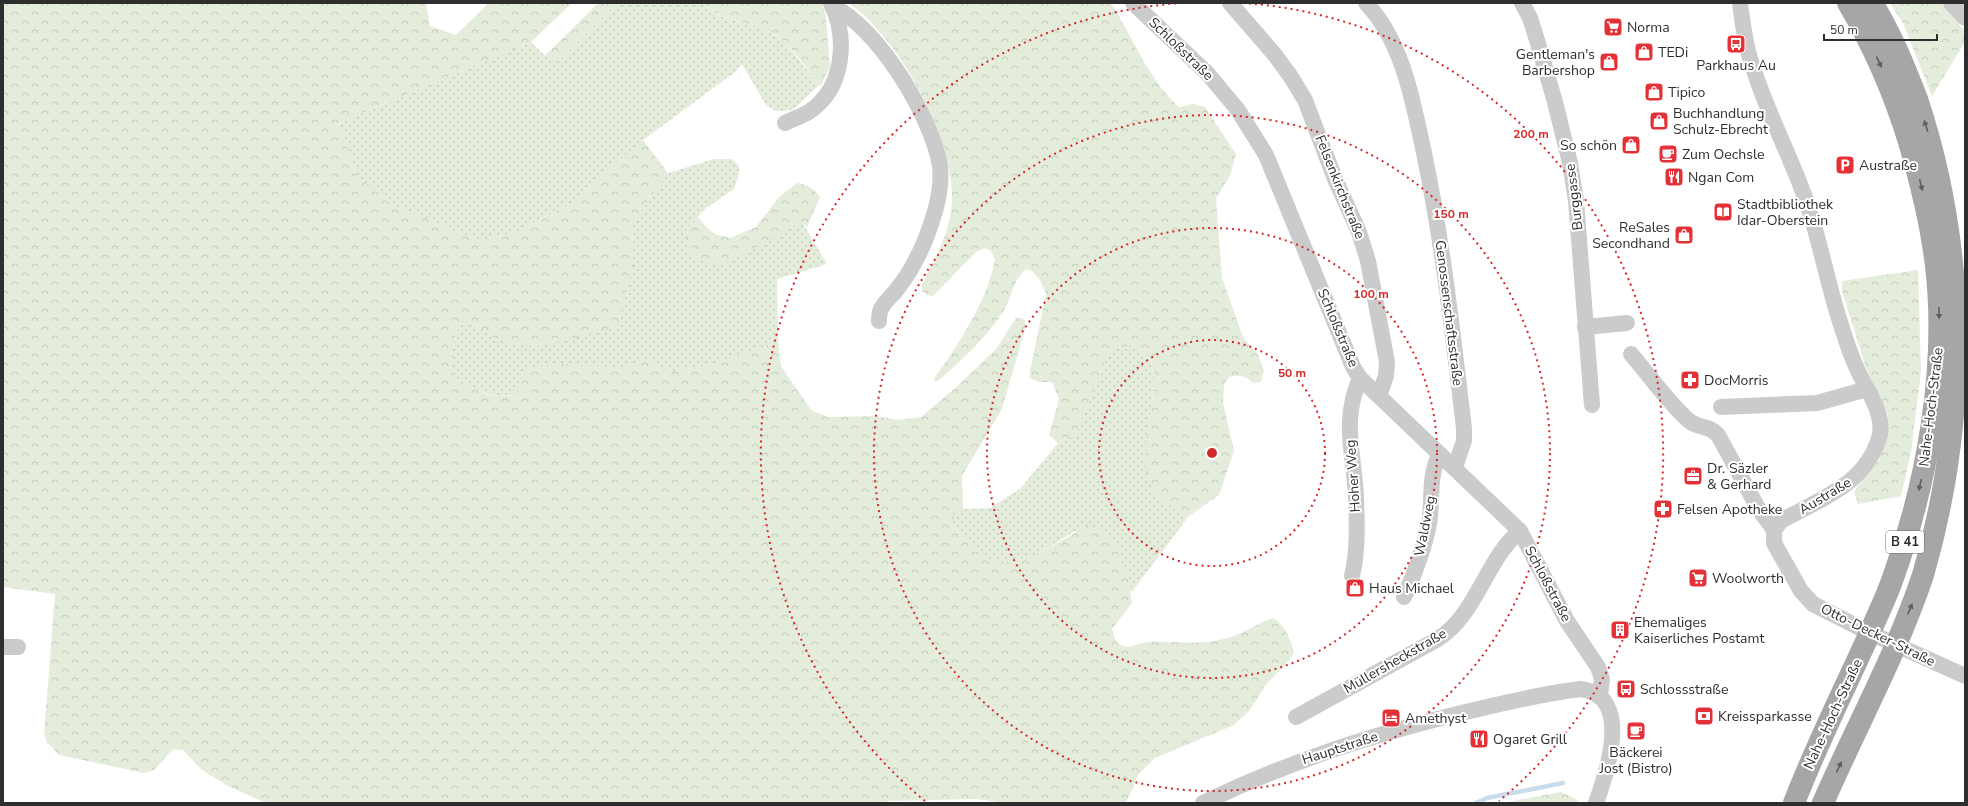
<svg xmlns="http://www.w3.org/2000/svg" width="1968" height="806" viewBox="0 0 1968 806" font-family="'Nunito Sans',sans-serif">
<defs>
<pattern id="grass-dots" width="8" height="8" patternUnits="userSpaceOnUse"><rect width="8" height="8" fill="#e4ecdc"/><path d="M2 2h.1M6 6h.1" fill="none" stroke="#c4cbbd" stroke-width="1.8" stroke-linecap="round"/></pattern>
<pattern id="forest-crowns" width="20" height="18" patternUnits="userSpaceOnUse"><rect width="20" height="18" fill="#e4ecdc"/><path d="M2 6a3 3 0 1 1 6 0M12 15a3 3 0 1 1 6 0" fill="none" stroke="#c4cbbd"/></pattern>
</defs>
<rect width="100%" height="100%" fill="#fff"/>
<g fill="url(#grass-dots)">
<path d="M 617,3 L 701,3 L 718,15 L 764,29 L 784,41 L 819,85 L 793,110 L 776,111 L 766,105 L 742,64 L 735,72 L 643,140 L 571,203 L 516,232 L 479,241 L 393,205 L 357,176 L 339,123 L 531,42 L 545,56 L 559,61 Z"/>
<path d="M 714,159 L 731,159 L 739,165 L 739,174 L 734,189 L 706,208 L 684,233 L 746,252 L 802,222 L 827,264 L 777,279 L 778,341 L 716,364 L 669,372 L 646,359 L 625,367 L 523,371 L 520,387 L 513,395 C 491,399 473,388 454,377 C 452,355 451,343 461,323 L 475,325 L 496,340 L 633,266 L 632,224 L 668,173 Z"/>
<path d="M 1124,345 L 1133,345 L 1152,361 L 1155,378 L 1147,439 L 1146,460 L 1175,509 L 1189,516 L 1131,593 L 1126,570 L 1075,531 L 1038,554 L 1003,563 L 983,557 L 964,539 L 953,524 L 952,514 L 963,509 L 990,508 L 1020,489 L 1058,443 L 1076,434 L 1109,352 Z"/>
</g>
<g fill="url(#forest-crowns)">
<path d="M 3,3 L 426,3 L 430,26 L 456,35 L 489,3 L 572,3 L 531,42 L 339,123 L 357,176 L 393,205 L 479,241 L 516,232 L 571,203 L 643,140 L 668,173 L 632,224 L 633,266 L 617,327 L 536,347 L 496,340 L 475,325 L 461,323 C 451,342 452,357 454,377 C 473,388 491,400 513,395 L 520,387 L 523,371 L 536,366 L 559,364 L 625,367 L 646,359 L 669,372 L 716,364 L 778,341 L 781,366 L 811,410 L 828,417 L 876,416 L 899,420 L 921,417 L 954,389 L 997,348 L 1016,318 L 1022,318 L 1025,320 L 1025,329 L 1002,409 L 962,476 L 963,509 L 953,514 L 953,524 L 964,539 L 983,557 L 1003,563 L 1038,554 L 1089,525 C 1095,528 1104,530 1108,535 C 1125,552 1129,580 1132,603 L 1112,629 C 1114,636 1115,644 1123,646 C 1131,649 1138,643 1147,642 C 1175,641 1203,646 1231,637 C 1246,632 1258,623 1273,618 C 1284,624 1291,640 1294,652 L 1289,661 L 1266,684 L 1250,710 L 1234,725 L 1155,758 L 1138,775 L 1126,803 L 1004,803 L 978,799 L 891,801 L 877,803 L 266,803 L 228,786 L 202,770 L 183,750 L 173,749 L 154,770 L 144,773 L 59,755 L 47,742 L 44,734 L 55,594 L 3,587 Z"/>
<path d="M 598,3 L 617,3 L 559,61 L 545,56 Z"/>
<path d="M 701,3 L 822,3 L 826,16 L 830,66 L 821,86 L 819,85 C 803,64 789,39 763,29 C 742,20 718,19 701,3 Z"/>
<path d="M 849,3 L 1111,3 C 1133,38 1148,79 1179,107 L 1193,104 L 1205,107 L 1236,154 L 1230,176 L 1216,198 L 1222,278 L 1243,337 L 1257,353 L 1264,370 L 1261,382 L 1253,383 C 1247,376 1238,374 1229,377 L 1224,385 L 1223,403 L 1234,451 L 1219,495 L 1189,516 C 1178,511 1166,505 1158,496 C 1133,470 1154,411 1154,379 C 1155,373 1153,367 1152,361 C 1133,345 1133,341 1109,352 L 1076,434 L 1058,443 L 1049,435 L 1059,399 L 1052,382 L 1039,382 L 1030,378 L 1030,371 L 1046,294 L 1040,280 L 1032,271 L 1026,269 C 1013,280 1012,297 1003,312 C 986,338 962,360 938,381 L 934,381 L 934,379 C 959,343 986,304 995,260 L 991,251 L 985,248 L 976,252 L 933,296 L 927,295 L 922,291 L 922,285 C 935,260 950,232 952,203 C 955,139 900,40 849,3 Z"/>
<path d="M 1890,3 L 1941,3 L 1965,31 L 1965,42 L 1932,96 L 1903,23 Z"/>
<path d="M 797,183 C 809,185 813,188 820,197 L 807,227 L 802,222 C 780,234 742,258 719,264 C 708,266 699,259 690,254 L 684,233 L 698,217 L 707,228 L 715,234 L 730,238 L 756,227 L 779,197 Z"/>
<path d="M 1918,270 L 1921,371 L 1911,452 L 1901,496 L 1858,504 L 1854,491 L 1880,459 L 1888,415 L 1866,368 L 1842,291 L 1842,281 Z"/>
<path d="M 1561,792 L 1578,800 L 1576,803 L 1502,803 Z"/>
</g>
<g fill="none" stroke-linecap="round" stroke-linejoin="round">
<path stroke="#c8dceb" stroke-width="4.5" d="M 1476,803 L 1487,798 L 1563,783"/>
<g stroke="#cbcbcb" stroke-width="16">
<path d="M 1133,3 L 1208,74 L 1238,110 L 1266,155 L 1353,367 L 1360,378 L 1520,531 L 1567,621 L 1598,667 L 1602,679 L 1600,695"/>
<path d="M 1230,3 L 1275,55 L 1291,77 L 1305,100 L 1335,179 L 1359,232 L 1368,261 L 1387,362 L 1386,376 L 1379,396"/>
<path d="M 1366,3 C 1403,42 1413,102 1424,153 C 1443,244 1453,336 1464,428 L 1464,441 L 1455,467"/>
<path d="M 1522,3 L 1530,18 L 1537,40 L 1555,102 L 1570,163 L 1576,201 L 1592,405"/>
<path d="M 1740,3 C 1742,19 1744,35 1748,51 C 1762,102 1788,150 1806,200 C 1821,243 1828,288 1843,331 C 1847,344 1852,358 1858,371 C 1867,391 1886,415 1879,438 C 1865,485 1820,499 1781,521 L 1774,530 L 1774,543 L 1801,591 L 1813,604 L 1870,633 L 1965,676"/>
<path d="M 1951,3 L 1965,18"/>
<path d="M 832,6 C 878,27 932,117 940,166 C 943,192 933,220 924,243 C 917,259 909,274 898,288 C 893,295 885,301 881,309 C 879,313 879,316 879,321"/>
<path d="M 785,123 C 793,119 803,116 810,111 C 844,88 848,38 831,3"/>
<path d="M 1585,327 L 1627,323"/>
<path d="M 1631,354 C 1649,375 1668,402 1688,420 C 1698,429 1708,424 1718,435 L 1758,508 L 1774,530"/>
<path d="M 1721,407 L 1817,403 L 1867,389"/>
<path d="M 1352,576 C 1358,552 1357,523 1356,497 C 1354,453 1341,422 1360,378"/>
<path d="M 1404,597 C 1415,573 1424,549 1429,524 C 1433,501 1428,475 1440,454"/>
<path d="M 3,647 L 18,647"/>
<path d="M 1296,717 L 1438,639 C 1477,614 1486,559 1520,531"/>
<path d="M 1203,803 C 1292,760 1377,733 1474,710 C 1509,702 1545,693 1581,689 C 1633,696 1607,772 1596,803"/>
</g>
<g stroke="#a6a6a6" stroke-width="22">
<path d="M 1794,803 C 1816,746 1843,692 1868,637 C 1876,618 1886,598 1893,578 C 1927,483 1948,368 1936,266 C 1931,224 1921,183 1909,142 C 1894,93 1874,47 1848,3"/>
<path d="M 1823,803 C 1856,727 1897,653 1923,575 C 1968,420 1968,252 1917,99 C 1904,66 1891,33 1872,3"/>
</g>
</g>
<defs><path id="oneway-solid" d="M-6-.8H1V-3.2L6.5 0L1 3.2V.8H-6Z"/></defs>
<g fill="#5e5e5e">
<use href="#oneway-solid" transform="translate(1879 62) rotate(65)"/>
<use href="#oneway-solid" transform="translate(1926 126) rotate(-108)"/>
<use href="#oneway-solid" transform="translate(1921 185) rotate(76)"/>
<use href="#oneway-solid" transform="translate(1939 313) rotate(89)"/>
<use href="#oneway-solid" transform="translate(1920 485) rotate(103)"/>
<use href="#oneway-solid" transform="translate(1910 609) rotate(-67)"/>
<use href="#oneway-solid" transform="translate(1839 767) rotate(-65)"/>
</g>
<g fill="none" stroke="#d62828" stroke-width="2" stroke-dasharray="2 4">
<circle cx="1212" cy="453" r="113"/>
<circle cx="1212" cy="453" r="225"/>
<circle cx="1212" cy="453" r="338"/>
<path d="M925 801A451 451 0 0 1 1181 3M1243 3A451 451 0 0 1 1499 801"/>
</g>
<defs>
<symbol id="supermarket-square" viewBox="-11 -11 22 22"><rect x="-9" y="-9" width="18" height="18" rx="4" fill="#e43138" stroke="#fff"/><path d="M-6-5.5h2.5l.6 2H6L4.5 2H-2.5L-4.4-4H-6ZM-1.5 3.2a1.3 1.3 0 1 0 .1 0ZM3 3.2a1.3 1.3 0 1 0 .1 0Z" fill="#fff"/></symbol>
<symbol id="bus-square" viewBox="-11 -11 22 22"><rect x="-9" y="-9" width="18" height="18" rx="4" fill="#e43138" stroke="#fff"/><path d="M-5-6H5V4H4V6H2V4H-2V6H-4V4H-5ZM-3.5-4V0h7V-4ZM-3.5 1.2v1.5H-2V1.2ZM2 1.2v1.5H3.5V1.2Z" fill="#fff"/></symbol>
<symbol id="shop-square" viewBox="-11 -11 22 22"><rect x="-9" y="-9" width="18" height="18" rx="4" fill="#e43138" stroke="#fff"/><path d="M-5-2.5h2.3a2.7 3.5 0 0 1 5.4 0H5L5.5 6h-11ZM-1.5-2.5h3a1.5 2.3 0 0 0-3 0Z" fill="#fff"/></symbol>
<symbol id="cafe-square" viewBox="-11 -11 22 22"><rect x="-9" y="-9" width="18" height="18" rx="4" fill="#e43138" stroke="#fff"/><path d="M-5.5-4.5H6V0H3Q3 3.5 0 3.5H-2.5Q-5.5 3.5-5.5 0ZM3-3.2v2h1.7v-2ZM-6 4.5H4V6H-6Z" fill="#fff"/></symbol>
<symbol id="parking-square" viewBox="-11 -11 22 22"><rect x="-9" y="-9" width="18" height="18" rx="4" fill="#e43138" stroke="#fff"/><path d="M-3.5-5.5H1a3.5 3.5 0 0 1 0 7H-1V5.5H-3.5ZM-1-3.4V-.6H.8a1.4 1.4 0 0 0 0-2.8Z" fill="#fff"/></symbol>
<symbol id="restaurant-square" viewBox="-11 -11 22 22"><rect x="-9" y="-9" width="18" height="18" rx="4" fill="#e43138" stroke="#fff"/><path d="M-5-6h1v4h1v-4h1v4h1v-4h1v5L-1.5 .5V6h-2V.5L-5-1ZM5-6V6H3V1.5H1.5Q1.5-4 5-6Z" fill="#fff"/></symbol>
<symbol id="library-square" viewBox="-11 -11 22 22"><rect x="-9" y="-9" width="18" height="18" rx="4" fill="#e43138" stroke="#fff"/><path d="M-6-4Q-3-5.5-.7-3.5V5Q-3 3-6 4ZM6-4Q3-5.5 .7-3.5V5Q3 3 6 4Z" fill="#fff"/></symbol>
<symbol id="pharmacy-square" viewBox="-11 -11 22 22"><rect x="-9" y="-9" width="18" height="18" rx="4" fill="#e43138" stroke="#fff"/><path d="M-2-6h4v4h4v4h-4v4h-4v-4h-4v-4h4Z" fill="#fff"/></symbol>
<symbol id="office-square" viewBox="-11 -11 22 22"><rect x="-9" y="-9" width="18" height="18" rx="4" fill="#e43138" stroke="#fff"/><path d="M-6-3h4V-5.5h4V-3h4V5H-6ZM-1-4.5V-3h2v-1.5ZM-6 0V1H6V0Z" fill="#fff"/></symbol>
<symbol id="building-square" viewBox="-11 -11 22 22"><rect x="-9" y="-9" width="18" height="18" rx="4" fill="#e43138" stroke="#fff"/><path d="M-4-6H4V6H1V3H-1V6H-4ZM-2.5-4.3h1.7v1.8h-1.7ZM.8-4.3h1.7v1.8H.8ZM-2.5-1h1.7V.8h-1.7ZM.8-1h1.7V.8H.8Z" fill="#fff"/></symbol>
<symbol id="bank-square" viewBox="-11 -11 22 22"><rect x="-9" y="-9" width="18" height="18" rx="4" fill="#e43138" stroke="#fff"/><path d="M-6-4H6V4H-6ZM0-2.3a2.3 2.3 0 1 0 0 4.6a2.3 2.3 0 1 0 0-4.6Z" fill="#fff"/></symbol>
<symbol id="hotel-square" viewBox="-11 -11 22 22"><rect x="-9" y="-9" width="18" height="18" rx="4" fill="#e43138" stroke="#fff"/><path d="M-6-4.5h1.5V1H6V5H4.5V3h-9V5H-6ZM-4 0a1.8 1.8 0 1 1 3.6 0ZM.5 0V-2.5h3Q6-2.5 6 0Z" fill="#fff"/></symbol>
</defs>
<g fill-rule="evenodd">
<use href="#supermarket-square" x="1602" y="16" width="22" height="22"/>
<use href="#bus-square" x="1725" y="33" width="22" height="22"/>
<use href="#shop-square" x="1633" y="41" width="22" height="22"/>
<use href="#shop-square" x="1598" y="51" width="22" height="22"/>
<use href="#shop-square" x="1643" y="81" width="22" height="22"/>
<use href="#shop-square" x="1648" y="110" width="22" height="22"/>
<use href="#shop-square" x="1620" y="134" width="22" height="22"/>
<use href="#cafe-square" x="1657" y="143" width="22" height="22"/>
<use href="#parking-square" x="1834" y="154" width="22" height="22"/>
<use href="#restaurant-square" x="1663" y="166" width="22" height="22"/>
<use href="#library-square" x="1712" y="201" width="22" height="22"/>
<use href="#shop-square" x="1673" y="224" width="22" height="22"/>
<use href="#pharmacy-square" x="1679" y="369" width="22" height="22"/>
<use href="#office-square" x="1682" y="465" width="22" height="22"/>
<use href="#pharmacy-square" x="1652" y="498" width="22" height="22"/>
<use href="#supermarket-square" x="1687" y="567" width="22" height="22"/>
<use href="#shop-square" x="1344" y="577" width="22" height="22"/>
<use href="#building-square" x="1609" y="619" width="22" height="22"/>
<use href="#bus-square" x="1615" y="678" width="22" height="22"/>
<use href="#bank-square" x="1693" y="705" width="22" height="22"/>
<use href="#hotel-square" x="1380" y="707" width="22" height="22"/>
<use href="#cafe-square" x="1625" y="720" width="22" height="22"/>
<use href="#restaurant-square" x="1468" y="728" width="22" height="22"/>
</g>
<g text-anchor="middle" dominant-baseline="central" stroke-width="4" stroke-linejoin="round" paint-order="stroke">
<rect fill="#fff" stroke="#6d6d6d" stroke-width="1" x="1886" y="531" width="38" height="22" rx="3"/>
<g font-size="13" font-weight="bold" fill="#2e2e2e">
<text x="1905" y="542">B 41</text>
</g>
<g font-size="14" fill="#2e2e2e" stroke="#fff" text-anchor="start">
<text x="1627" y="27">Norma</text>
<text x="1658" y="52">TEDi</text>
<text x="1595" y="54" text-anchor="end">Gentleman's<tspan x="1595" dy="16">Barbershop</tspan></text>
<text x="1736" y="65" text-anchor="middle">Parkhaus Au</text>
<text x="1668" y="92">Tipico</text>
<text x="1673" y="113">Buchhandlung<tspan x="1673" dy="16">Schulz-Ebrecht</tspan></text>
<text x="1617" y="145" text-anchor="end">So schön</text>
<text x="1682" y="154">Zum Oechsle</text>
<text x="1859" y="165">Austraße</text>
<text x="1688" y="177">Ngan Com</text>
<text x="1737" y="204">Stadtbibliothek<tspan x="1737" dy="16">Idar-Oberstein</tspan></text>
<text x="1670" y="227" text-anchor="end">ReSales<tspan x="1670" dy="16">Secondhand</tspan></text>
<text x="1704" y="380">DocMorris</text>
<text x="1707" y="468">Dr. Säzler<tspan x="1707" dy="16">&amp; Gerhard</tspan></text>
<text x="1677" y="509">Felsen Apotheke</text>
<text x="1712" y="578">Woolworth</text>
<text x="1369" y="588">Haus Michael</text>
<text x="1634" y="622">Ehemaliges<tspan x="1634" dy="16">Kaiserliches Postamt</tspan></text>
<text x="1640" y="689">Schlossstraße</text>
<text x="1718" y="716">Kreissparkasse</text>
<text x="1405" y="718">Amethyst</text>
<text x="1493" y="739">Ogaret Grill</text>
<text x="1636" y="752" text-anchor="middle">Bäckerei<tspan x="1636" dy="16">Jost (Bistro)</tspan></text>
</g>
<g font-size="14" fill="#2e2e2e" stroke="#fff">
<text transform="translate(1181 49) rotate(44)">Schloßstraße</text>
<text transform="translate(1340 187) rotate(68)">Felsenkirchstraße</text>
<text transform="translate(1574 197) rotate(-97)">Burggasse</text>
<text transform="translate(1449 313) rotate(83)">Genossenschaftsstraße</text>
<text transform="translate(1338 328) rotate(67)">Schloßstraße</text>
<text transform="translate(1931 407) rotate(-83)">Nahe-Hoch-Straße</text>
<text transform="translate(1353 476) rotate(-94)">Hoher Weg</text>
<text transform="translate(1825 496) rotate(-31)">Austraße</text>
<text transform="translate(1425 526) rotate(-79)">Waldweg</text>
<text transform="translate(1548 584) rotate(62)">Schloßstraße</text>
<text transform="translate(1878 635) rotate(26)">Otto-Decker-Straße</text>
<text transform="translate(1395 661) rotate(-30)">Müllersheckstraße</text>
<text transform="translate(1833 714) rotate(-65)">Nahe-Hoch-Straße</text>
<text transform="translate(1340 748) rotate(-18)">Hauptstraße</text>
</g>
</g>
<circle cx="1212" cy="453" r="6" fill="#d62828" stroke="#fff" stroke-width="2"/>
<g font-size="12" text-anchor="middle" font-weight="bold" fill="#d62828" stroke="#fff" stroke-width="4" stroke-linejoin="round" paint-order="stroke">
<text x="1531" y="138">200 m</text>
<text x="1451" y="218">150 m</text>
<text x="1371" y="298">100 m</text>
<text x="1292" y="377">50 m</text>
</g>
<rect width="1968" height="806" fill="none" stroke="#2e2e2e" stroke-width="8"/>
<path d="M1824 34v6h113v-6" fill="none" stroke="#2e2e2e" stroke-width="2"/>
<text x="1830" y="34" font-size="12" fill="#2e2e2e" stroke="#ffffff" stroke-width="3" paint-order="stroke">50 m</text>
</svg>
